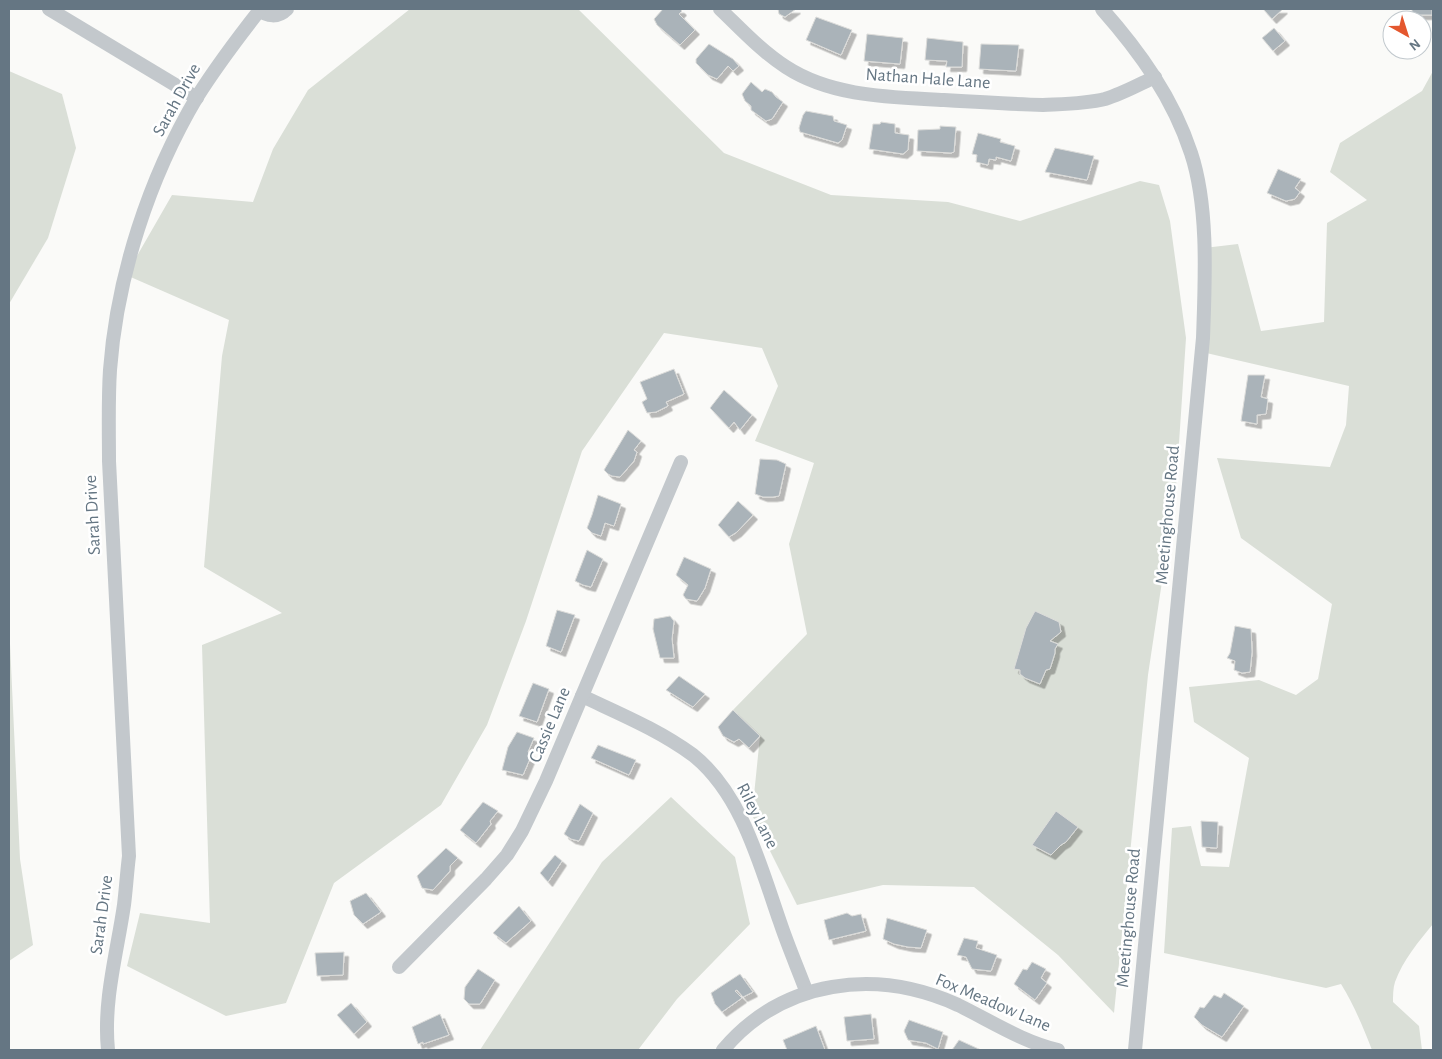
<svg xmlns="http://www.w3.org/2000/svg" width="1442" height="1059" viewBox="0 0 1442 1059" font-family="'Alegreya Sans',sans-serif">
<defs>
<filter id="shadow"><feDropShadow dx="4.5" dy="4.5" stdDeviation="0" flood-color="#0004"/></filter>
</defs>
<rect width="100%" height="100%" fill="#fafaf8"/>
<g fill="#dadfd7">
<path d="M 410,9 L 578,9 L 724,153 L 831,195 L 948,202 L 1020,221 L 1140,181 L 1159,185 L 1170,221 L 1186,338 L 1176,488 L 1148,675 L 1114,1013 L 1058,955 L 974,887 L 883,885 L 797,905 L 752,815 L 760,736 L 733,710 L 807,634 L 789,544 L 814,463 L 755,441 L 778,386 L 762,348 L 664,333 L 582,451 L 526,621 L 487,725 L 441,805 L 334,883 L 286,1003 L 226,1016 L 127,966 L 140,913 L 210,923 L 202,645 L 282,613 L 204,567 L 222,356 L 229,320 L 126,275 L 172,195 L 253,202 L 273,149 L 308,90 Z"/>
<path d="M 9,71 L 62,94 L 76,148 L 48,238 L 9,304 Z"/>
<path d="M 1433,71 L 1433,924 C 1419,941 1403,960 1395,982 C 1393,988 1393,996 1393,1002 L 1419,1026 L 1422,1050 L 1372,1050 C 1363,1027 1354,1005 1341,984 L 1326,988 L 1164,953 L 1172,828 L 1191,826 L 1201,866 L 1229,867 L 1249,758 L 1194,722 L 1189,687 L 1259,680 L 1296,695 L 1318,679 L 1332,604 L 1241,538 L 1217,458 L 1330,467 L 1346,425 L 1349,386 L 1202,352 L 1204,248 L 1238,244 L 1261,331 L 1324,322 L 1327,223 L 1367,200 L 1330,172 L 1340,143 L 1422,91 Z"/>
<path d="M 9,622 L 20,859 L 33,945 L 9,961 Z"/>
<path d="M 671,797 L 735,857 L 750,924 L 677,999 L 638,1050 L 480,1050 L 602,862 Z"/>
</g>
<g fill="#aab3b9" stroke="#dcdcda" filter="url(#shadow)">
<path d="M 663,9 L 680,9 L 682,11 L 679,14 L 695,30 L 680,45 L 657,25 L 654,19 Z"/>
<path d="M 778,9 L 796,9 L 785,17 L 779,14 Z"/>
<path d="M 1263,9 L 1283,9 L 1272,19 Z"/>
<rect x="1412" y="9" width="20" height="6"/>
<path d="M 816,17 L 852,30 L 841,55 L 806,40 Z"/>
<path d="M 1274,28 L 1285,41 L 1273,51 L 1262,38 Z"/>
<path d="M 867,34 L 903,38 L 900,64 L 864,61 Z"/>
<path d="M 927,38 L 963,42 L 962,67 L 946,67 L 947,61 L 925,60 Z"/>
<path d="M 709,44 L 733,59 L 739,66 L 733,71 L 728,66 L 717,79 L 708,75 L 696,63 L 696,59 Z"/>
<path d="M 981,44 L 1019,45 L 1016,71 L 979,69 Z"/>
<path d="M 751,82 L 762,92 L 765,89 L 772,92 L 776,97 L 783,102 L 772,119 L 766,121 L 751,110 L 751,106 L 745,101 L 742,94 Z"/>
<path d="M 806,111 L 833,116 L 834,121 L 847,125 L 842,140 L 838,143 L 800,132 L 799,128 L 803,115 Z"/>
<path d="M 881,122 L 895,124 L 895,133 L 909,135 L 908,150 L 903,154 L 869,149 L 873,124 L 880,124 Z"/>
<path d="M 940,126 L 956,127 L 954,152 L 951,153 L 917,151 L 918,130 L 940,129 Z"/>
<path d="M 978,133 L 1001,139 L 1000,142 L 1015,146 L 1011,161 L 996,157 L 996,160 L 989,159 L 988,165 L 976,162 L 977,155 L 972,154 Z"/>
<path d="M 1055,148 L 1094,156 L 1087,180 L 1045,172 Z"/>
<path d="M 1278,169 L 1301,179 L 1295,188 L 1300,192 L 1295,199 L 1286,201 L 1267,193 Z"/>
<path d="M 674,369 L 684,394 L 666,402 L 668,406 L 656,412 L 647,413 L 642,402 L 647,399 L 640,382 Z"/>
<path d="M 1248,375 L 1265,375 L 1261,397 L 1268,399 L 1266,414 L 1257,415 L 1257,424 L 1241,421 Z"/>
<path d="M 724,390 L 752,415 L 740,430 L 734,422 L 729,428 L 710,408 Z"/>
<path d="M 628,430 L 641,441 L 634,450 L 637,452 L 634,461 L 620,477 L 612,476 L 608,474 L 604,470 Z"/>
<path d="M 760,459 L 777,460 L 786,464 L 779,496 L 773,497 L 763,497 L 755,494 Z"/>
<path d="M 598,495 L 621,504 L 614,526 L 605,523 L 601,536 L 592,533 L 587,528 L 592,515 Z"/>
<path d="M 738,501 L 753,515 L 737,532 L 729,537 L 718,525 Z"/>
<path d="M 587,550 L 603,559 L 591,587 L 583,585 L 575,581 Z"/>
<path d="M 684,557 L 711,569 L 705,588 L 697,601 L 686,599 L 683,595 L 688,585 L 676,575 Z"/>
<path d="M 557,610 L 575,615 L 561,652 L 546,646 Z"/>
<path d="M 1035,611 L 1059,622 L 1061,632 L 1050,641 L 1058,644 L 1055,649 L 1055,653 L 1050,669 L 1046,670 L 1040,684 L 1025,678 L 1020,674 L 1020,670 L 1014,669 L 1026,628 Z"/>
<path d="M 670,616 L 674,621 L 672,639 L 674,658 L 660,658 L 653,629 L 654,619 Z"/>
<path d="M 1235,626 L 1251,629 L 1252,652 L 1250,672 L 1242,673 L 1234,670 L 1235,661 L 1227,658 L 1230,653 Z"/>
<path d="M 679,676 L 705,694 L 693,707 L 666,690 Z"/>
<path d="M 533,683 L 549,689 L 537,722 L 519,716 Z"/>
<path d="M 733,710 L 760,736 L 749,748 L 739,739 L 734,742 L 723,736 L 718,727 Z"/>
<path d="M 517,732 L 534,738 L 528,752 L 532,754 L 523,775 L 502,770 L 508,747 Z"/>
<path d="M 598,745 L 636,760 L 629,775 L 591,758 Z"/>
<path d="M 483,802 L 498,811 L 490,821 L 491,824 L 476,843 L 460,830 Z"/>
<path d="M 580,804 L 593,813 L 579,841 L 571,839 L 564,834 Z"/>
<path d="M 1056,811 L 1078,827 L 1066,842 L 1061,845 L 1051,855 L 1032,845 Z"/>
<path d="M 1201,821 L 1218,822 L 1217,848 L 1202,847 Z"/>
<path d="M 446,848 L 458,858 L 450,866 L 450,871 L 433,890 L 422,888 L 417,876 Z"/>
<path d="M 555,855 L 562,861 L 548,882 L 540,873 Z"/>
<path d="M 366,893 L 381,912 L 363,924 L 354,915 L 350,901 Z"/>
<path d="M 519,906 L 531,921 L 506,943 L 493,933 Z"/>
<path d="M 847,913 L 852,916 L 861,914 L 866,931 L 829,940 L 824,920 Z"/>
<path d="M 887,918 L 927,930 L 921,948 L 908,947 L 894,944 L 883,939 Z"/>
<path d="M 964,938 L 978,941 L 976,948 L 997,955 L 991,971 L 972,969 L 966,957 L 957,955 Z"/>
<path d="M 344,952 L 343,975 L 317,976 L 315,953 Z"/>
<path d="M 1032,962 L 1046,969 L 1041,978 L 1047,983 L 1035,1000 L 1014,984 L 1023,969 L 1027,970 Z"/>
<path d="M 478,969 L 495,980 L 480,1004 L 469,1004 L 464,999 L 465,987 Z"/>
<path d="M 740,974 L 753,992 L 743,997 L 737,990 L 735,991 L 742,998 L 722,1012 L 715,1004 L 711,993 Z"/>
<path d="M 1224,993 L 1244,1006 L 1222,1037 L 1202,1025 L 1194,1017 L 1200,1007 L 1204,1008 L 1214,995 L 1221,998 Z"/>
<path d="M 351,1003 L 367,1022 L 354,1034 L 337,1015 Z"/>
<path d="M 440,1014 L 449,1035 L 423,1044 L 423,1042 L 418,1044 L 412,1027 Z"/>
<path d="M 871,1014 L 874,1039 L 847,1041 L 844,1017 Z"/>
<path d="M 909,1020 L 943,1032 L 938,1049 L 926,1043 L 908,1040 L 904,1031 Z"/>
<path d="M 816,1026 L 825,1050 L 787,1050 L 783,1040 Z"/>
<path d="M 959,1040 L 981,1050 L 952,1050 Z"/>
</g>
<g fill="none" stroke-linecap="round" stroke-linejoin="round">
<g stroke="#c3c8cc" stroke-width="14">
<path d="M 49,9 L 197,98"/>
<path d="M 258,9 C 267,17 278,18 287,9"/>
<path d="M 720,9 C 741,29 761,51 786,67 C 832,97 891,97 944,100 C 977,102 1010,104 1043,105 C 1063,104 1085,104 1105,99 C 1122,94 1138,85 1155,77"/>
<path d="M 1102,9 C 1140,52 1173,98 1191,153 C 1209,207 1205,281 1203,338 L 1135,1050"/>
<path d="M 582,696 C 620,714 659,730 693,755 C 742,794 760,865 780,922 C 788,946 798,969 807,993"/>
<path d="M 399,967 L 486,879 L 507,855 L 522,831 L 546,781 L 681,462"/>
<path d="M 108,1050 C 103,1001 117,953 124,905 C 126,889 127,872 129,856 L 109,461 C 109,431 108,401 110,370 C 117,276 149,178 197,97 C 216,67 237,39 259,11"/>
<path d="M 723,1050 C 783,979 876,968 958,1005 C 991,1021 1023,1042 1058,1050"/>
</g>
</g>
<g text-anchor="middle" dominant-baseline="central" stroke-width="5" stroke-linejoin="round" paint-order="stroke">
<g font-size="18" fill="#657683" stroke="#fff">
<text transform="translate(928 79) rotate(4)">Nathan Hale Lane</text>
<text transform="translate(177 100) rotate(-61)">Sarah Drive</text>
<text transform="translate(93 515) rotate(-93)">Sarah Drive</text>
<text transform="translate(1168 515) rotate(-85)">Meetinghouse Road</text>
<text transform="translate(550 725) rotate(-67)">Cassie Lane</text>
<text transform="translate(757 816) rotate(63)">Riley Lane</text>
<text transform="translate(102 915) rotate(-82)">Sarah Drive</text>
<text transform="translate(1129 918) rotate(-85)">Meetinghouse Road</text>
<text transform="translate(993 1003) rotate(23)">Fox Meadow Lane</text>
</g>
</g>
<rect width="1442" height="1059" fill="none" stroke="#657683" stroke-width="20"/>
<g transform="translate(1407 35) rotate(141)"><circle r="24" fill="#ffffff" stroke="#c1c8cd"/>
<path d="M0-4L9 19L0 12L-9 19Z" fill="#e4572e"/>
<text y="-8" font-size="14" font-weight="bold" text-anchor="middle" fill="#657683">N</text>
</g>
</svg>
